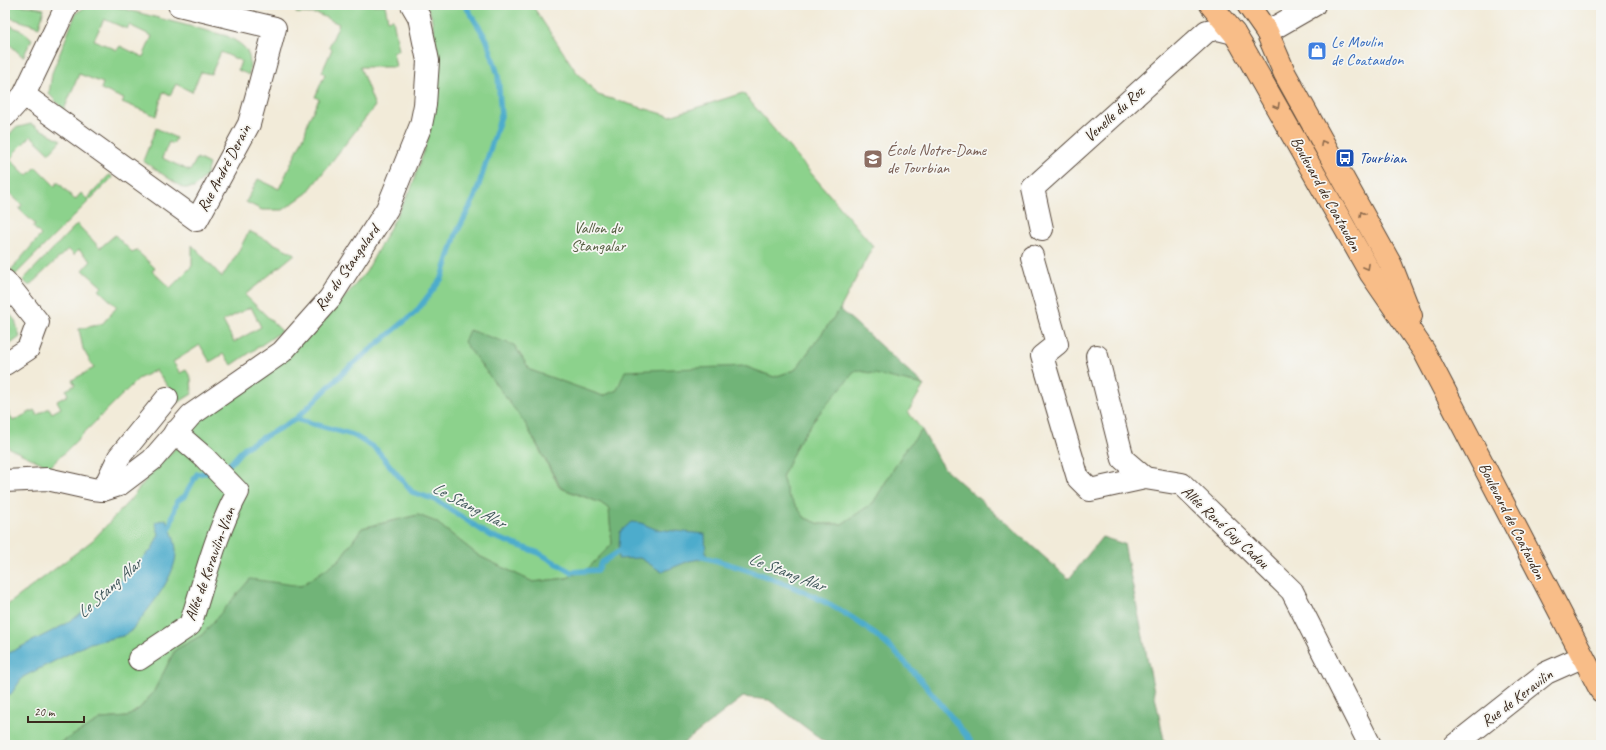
<svg xmlns="http://www.w3.org/2000/svg" width="1606" height="750" viewBox="0 0 1606 750" font-family="Caveat,sans-serif">
<rect width="100%" height="100%" fill="#f6f6f2"/>
<filter id="ink" filterUnits="userSpaceOnUse"><feTurbulence type="fractalNoise" baseFrequency=".025" numOctaves="2"/><feDisplacementMap in="SourceGraphic" scale="8" xChannelSelector="R" yChannelSelector="G"/><feConvolveMatrix kernelMatrix="1 2 1 2 8 2 1 2 1" color-interpolation-filters="sRGB"/></filter>
<filter id="wash" filterUnits="userSpaceOnUse"><feTurbulence type="fractalNoise" baseFrequency=".012" numOctaves="4" result="noise"/><feDisplacementMap in="SourceGraphic" scale="16" xChannelSelector="R" yChannelSelector="G"/><feGaussianBlur stdDeviation="0.9" result="paint"/><feColorMatrix in="noise" values="0 0 0 0 0 0 0 0 0 0 0 0 0 0 0 0 0 1.4 0 .05"/><feComposite in="paint" operator="in"/></filter>
<g filter="url(#wash)">
<rect width="100%" height="100%" fill="#f2ebd9"/>
<g fill="#8cd28c" stroke="#647e55" fill-rule="evenodd">
<path d="M 5,5 L 30,6 L 44,9 L 39,27 L 5,16 Z"/>
<path d="M 89,5 L 109,5 L 227,36 C 247,47 252,51 249,75 L 238,70 L 241,61 L 221,52 L 211,74 L 201,72 L 192,92 L 176,84 L 170,95 L 163,92 L 156,116 L 122,102 L 124,99 L 101,89 L 103,83 L 79,74 L 64,110 L 49,94 L 52,73 L 76,13 ZM 104,19 L 127,29 L 129,25 L 152,36 L 143,57 L 120,46 L 117,50 L 94,40 Z"/>
<path d="M 297,5 L 385,5 L 388,20 L 393,19 L 399,50 L 393,52 L 396,67 L 360,67 L 375,106 L 307,193 L 283,210 L 262,210 L 246,202 L 258,179 L 279,189 L 305,134 L 308,121 L 319,99 L 315,97 L 325,74 L 322,72 L 332,49 L 329,47 L 339,24 L 318,14 L 296,13 Z"/>
<path d="M 426,5 L 532,5 L 575,70 L 598,95 L 670,116 L 743,93 L 873,246 L 840,309 L 795,370 L 774,377 L 744,366 L 617,390 L 603,396 L 530,370 L 514,345 L 525,423 L 560,488 L 601,503 L 609,509 L 612,544 L 587,569 L 567,578 L 533,582 L 479,556 L 436,522 L 418,515 L 362,528 L 339,560 L 301,586 L 250,580 L 202,635 L 175,650 L 153,693 L 140,708 L 127,717 L 102,719 L 56,745 L 5,745 L 5,605 L 10,603 L 93,540 L 130,500 L 148,477 L 208,413 L 314,333 L 366,272 L 411,189 L 429,135 L 440,67 L 431,15 Z"/>
<path d="M 5,23 L 24,32 L 32,39 L 23,57 L 5,40 Z"/>
<path d="M 31,124 L 61,140 L 49,153 L 31,136 L 14,153 L 15,154 L 10,159 L 27,176 L 36,167 L 55,186 L 58,182 L 75,200 L 81,193 L 87,199 L 110,174 L 112,178 L 15,275 L 10,271 L 41,235 L 33,227 L 35,224 L 19,209 L 22,205 L 5,189 L 5,140 L 15,128 Z"/>
<path d="M 156,128 L 176,138 L 173,144 L 169,142 L 162,158 L 190,171 L 197,158 L 209,164 L 206,175 L 194,188 L 183,188 L 143,161 Z"/>
<path d="M 77,224 L 100,248 L 115,235 L 133,253 L 136,250 L 155,268 L 152,271 L 170,288 L 192,266 L 192,245 L 222,277 L 237,254 L 249,231 L 295,254 L 245,295 L 282,331 L 232,365 L 223,354 L 210,362 L 200,345 L 173,362 L 180,373 L 186,370 L 191,378 L 192,394 L 179,402 L 156,370 L 138,379 L 50,467 L 11,449 L 5,444 L 5,406 L 13,421 L 34,410 L 37,415 L 49,408 L 52,413 L 61,408 L 57,401 L 68,395 L 66,390 L 75,385 L 72,380 L 94,368 L 83,349 L 79,329 L 102,324 L 117,307 L 99,290 L 102,287 L 83,270 L 91,261 L 79,250 L 74,255 L 68,249 L 29,286 L 23,280 ZM 251,307 L 261,327 L 234,342 L 223,321 Z"/>
<path d="M 5,309 L 15,320 L 20,337 L 5,348 Z"/>
<path d="M 856,369 L 924,385 L 908,412 L 922,430 L 905,450 L 873,503 L 842,524 L 820,524 L 805,518 L 788,495 L 782,477 L 798,443 L 817,416 Z"/>
</g>
<path fill="#71b478" stroke="#566f4b" d="M 840,309 L 924,385 L 856,370 L 817,416 L 798,443 L 782,477 L 788,495 L 805,518 L 820,524 L 842,524 L 873,503 L 905,450 L 922,430 L 942,466 L 1069,579 L 1102,537 L 1124,544 L 1165,745 L 829,745 L 769,700 L 743,697 L 681,745 L 56,745 L 102,719 L 127,717 L 140,708 L 153,693 L 175,650 L 202,635 L 250,579 L 301,586 L 339,560 L 362,528 L 418,515 L 436,522 L 479,556 L 533,582 L 567,578 L 587,569 L 612,544 L 609,509 L 601,503 L 561,488 L 525,423 L 464,342 L 469,330 L 514,345 L 530,370 L 603,396 L 617,390 L 625,371 L 744,366 L 774,377 L 795,370 Z"/>
<g fill="#4daccc" stroke="#446b75">
<path d="M 166,519 C 171,530 177,543 176,555 C 174,580 146,612 131,631 L 123,636 L 90,643 L 23,677 L 11,694 L 5,696 L 5,655 L 62,626 L 102,599 L 152,549 L 159,534 L 155,522 Z"/>
<path d="M 631,522 L 641,523 L 655,529 L 705,534 L 706,558 L 689,561 L 662,572 L 640,558 L 618,559 L 620,532 Z"/>
</g>
<g fill="none" stroke-linecap="round" stroke-linejoin="round">
<g stroke="#4daccc" stroke-width="5.5">
<path d="M 296,419 L 353,435 L 376,449 L 412,492 L 436,500 L 489,535 L 539,553 L 571,572 L 598,570 L 601,563 L 623,549"/>
<path d="M 222,467 L 231,463 L 244,448 L 296,419 L 347,369 L 416,312 L 442,278 L 456,234 L 475,197 L 501,116 L 498,75 L 487,40 L 465,5"/>
<path d="M 168,533 L 177,501 L 185,496 L 197,474 L 210,472"/>
<path d="M 700,556 C 770,575 842,600 895,652 C 924,681 948,714 974,745"/>
</g>
</g>
</g>
<g filter="url(#ink)">
<g fill="none" stroke-linecap="round" stroke-linejoin="round">
<defs>
<g id="minor">
<path d="M 1267,32 L 1314,5"/>
<path d="M 24,95 L 197,220 L 249,124 L 275,28 L 179,5"/>
<path d="M 5,116 L 24,95 L 67,5"/>
<path d="M 1042,229 L 1033,188 L 1207,31 L 1218,29 L 1234,33"/>
<path d="M 1032,256 L 1057,344 L 1042,356 L 1078,478 L 1090,490 L 1145,478 L 1182,484 L 1292,591 L 1370,745"/>
<path d="M 5,281 L 38,322 L 28,349 L 5,364"/>
<path d="M 1097,356 L 1123,459 L 1145,478"/>
<path d="M 5,481 L 47,479 L 92,489 L 103,490 L 119,485 L 152,460 L 191,415 L 282,352 L 330,298 L 387,209 L 421,125 L 425,105 L 428,61 L 419,17 L 412,5"/>
<path d="M 103,490 L 119,457 L 167,398"/>
<path d="M 139,659 L 190,625 C 205,580 215,534 238,492 L 204,457 L 175,432"/>
<path d="M 1455,745 L 1546,673 L 1582,657"/>
</g>
<g id="major">
<path d="M 1211,5 L 1234,33 L 1242,46 L 1371,274 L 1424,351 L 1601,691"/>
<path d="M 1248,5 L 1267,32 L 1285,74 L 1391,265 L 1411,316"/>
</g>
</defs>
<use href="#minor" stroke="#56473a" stroke-width="24"/>
<use href="#major" stroke="#56473a" stroke-width="24"/>
<use href="#minor" stroke="#fff" stroke-width="22"/>
<use href="#major" stroke="#f8bd88" stroke-width="22"/>
</g>
<defs><path id="oneway-chevron" d="M-2-3.5L2.5 0L-2 3.5" fill="none" stroke-width="1.6" stroke-linecap="round" stroke-linejoin="round"/></defs>
<g stroke="#906c4e">
<use href="#oneway-chevron" transform="translate(1277 106) rotate(60)"/>
<use href="#oneway-chevron" transform="translate(1323 143) rotate(-119)"/>
<use href="#oneway-chevron" transform="translate(1362 214) rotate(-119)"/>
<use href="#oneway-chevron" transform="translate(1367 267) rotate(61)"/>
</g>
</g>
<defs>
<symbol id="shop-square" viewBox="-11 -11 22 22"><rect x="-9" y="-9" width="18" height="18" rx="4" fill="#3f7fe0" stroke="#f6f6f2"/><path d="M-5-2.5h2.3a2.7 3.5 0 0 1 5.4 0H5L5.5 6h-11ZM-1.5-2.5h3a1.5 2.3 0 0 0-3 0Z" fill="#fff"/></symbol>
<symbol id="bus-square" viewBox="-11 -11 22 22"><rect x="-9" y="-9" width="18" height="18" rx="4" fill="#1a4fb4" stroke="#f6f6f2"/><path d="M-5-6H5V4H4V6H2V4H-2V6H-4V4H-5ZM-3.5-4V0h7V-4ZM-3.5 1.2v1.5H-2V1.2ZM2 1.2v1.5H3.5V1.2Z" fill="#fff"/></symbol>
<symbol id="school-square" viewBox="-11 -11 22 22"><rect x="-9" y="-9" width="18" height="18" rx="4" fill="#8d6e63" stroke="#f6f6f2"/><path d="M0-5L7-2L0 1L-7-2ZM-4 1L0 2.5L4 1V4Q0 6-4 4Z" fill="#fff"/></symbol>
</defs>
<g fill-rule="evenodd">
<use href="#shop-square" x="1306" y="40" width="22" height="22"/>
<use href="#bus-square" x="1334" y="147" width="22" height="22"/>
<use href="#school-square" x="862" y="148" width="22" height="22"/>
</g>
<g text-anchor="middle" dominant-baseline="central" stroke-width="3.5" stroke-linejoin="round" paint-order="stroke">
<g font-size="16" fill="#366cbe" stroke="#f6f6f2" text-anchor="start">
<text x="1331" y="42">Le Moulin<tspan x="1331" dy="18">de Coataudon</tspan></text>
</g>
<g font-size="16" fill="#3b2a1e" stroke="#f6f6f2">
<text transform="translate(1114 114) rotate(-42)">Venelle du Roz</text>
<text transform="translate(224 168) rotate(-62)">Rue André Derain</text>
<text transform="translate(1326 194) rotate(61)">Boulevard de Coataudon</text>
<text transform="translate(347 268) rotate(-55)">Rue du Stangalard</text>
<text transform="translate(1512 521) rotate(63)">Boulevard de Coataudon</text>
<text transform="translate(1225 527) rotate(43)">Allée René Guy Cadou</text>
<text transform="translate(210 564) rotate(-70)">Allée de Keravilin-Vian</text>
<text transform="translate(1517 698) rotate(-37)">Rue de Keravilin</text>
</g>
<g font-size="16" fill="#785e54" stroke="#f6f6f2" text-anchor="start">
<text x="887" y="150">École Notre-Dame<tspan x="887" dy="18">de Tourbian</tspan></text>
</g>
<g font-size="16" fill="#164399" stroke="#f6f6f2" text-anchor="start">
<text x="1359" y="158">Tourbian</text>
</g>
<g font-size="16" fill="#535c3f" stroke="#f6f6f2">
<text x="598" y="228">Vallon du<tspan x="598" dy="18">Stangalar</tspan></text>
</g>
<g font-size="17" font-style="italic" fill="#41585b" stroke="#f6f6f2">
<text transform="translate(469 505) rotate(28)">Le Stang Alar</text>
<text transform="translate(787 572) rotate(21)">Le Stang Alar</text>
<text transform="translate(109 588) rotate(-42)">Le Stang Alar</text>
</g>
</g>
<rect width="1606" height="750" fill="none" stroke="#f6f6f2" stroke-width="20"/>
<path d="M28 716v6h56v-6" fill="none" stroke="#3b2a1e" stroke-width="2"/>
<text x="34" y="716" font-size="12" fill="#3b2a1e" stroke="#f6f6f2" stroke-width="3" paint-order="stroke">20 m</text>
</svg>
